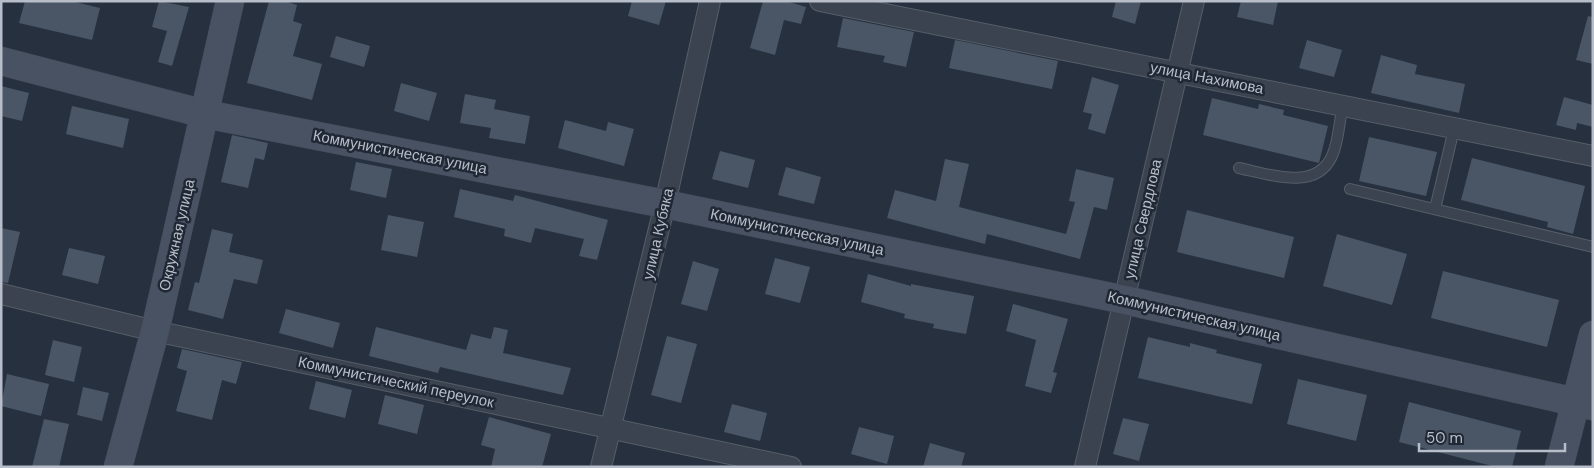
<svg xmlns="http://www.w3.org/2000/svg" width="1594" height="468" viewBox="0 0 1594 468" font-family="'DM Sans',sans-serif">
<rect width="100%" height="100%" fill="#26303f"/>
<g fill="#4a5665">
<path d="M 25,1 L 71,1 L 100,8 L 92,40 L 19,23 Z"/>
<path d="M 159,1 L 189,7 L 172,66 L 158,62 L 167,31 L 152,27 Z"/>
<path d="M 269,1 L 285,1 L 297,5 L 293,21 L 302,24 L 293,56 L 322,64 L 312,100 L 247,83 Z"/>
<path d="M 632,1 L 666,1 L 659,25 L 628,16 Z"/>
<path d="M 763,1 L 786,1 L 806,7 L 801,24 L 784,20 L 775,55 L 750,48 Z"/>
<path d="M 1116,1 L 1141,1 L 1135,24 L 1112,17 Z"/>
<path d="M 1241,1 L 1278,1 L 1273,25 L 1237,17 Z"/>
<path d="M 1588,16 L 1593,17 L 1593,64 L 1576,60 Z"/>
<path d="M 843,18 L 914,32 L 906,67 L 883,62 L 885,56 L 837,47 Z"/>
<path d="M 336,36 L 370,46 L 364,67 L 330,57 Z"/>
<path d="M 955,40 L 1058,61 L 1052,89 L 949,68 Z"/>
<path d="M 1307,40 L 1342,50 L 1334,77 L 1299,68 Z"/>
<path d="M 1381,55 L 1417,65 L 1415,74 L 1465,84 L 1459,113 L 1371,93 Z"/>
<path d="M 1092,77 L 1119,85 L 1105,134 L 1088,129 L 1092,114 L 1083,112 Z"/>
<path d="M 401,83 L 437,93 L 429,121 L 394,111 Z"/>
<path d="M 1,86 L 29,93 L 22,121 L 1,116 Z"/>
<path d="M 465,94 L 496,100 L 494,109 L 530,116 L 525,144 L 489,138 L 491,128 L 460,123 Z"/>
<path d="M 1564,97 L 1593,105 L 1593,127 L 1577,123 L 1576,130 L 1556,125 Z"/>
<path d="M 1212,98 L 1258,109 L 1259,104 L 1284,110 L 1283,115 L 1328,126 L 1319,163 L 1203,135 Z"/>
<path d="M 72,106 L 129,119 L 123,148 L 66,134 Z"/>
<path d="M 565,120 L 606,131 L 608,122 L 634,129 L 624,166 L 558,148 Z"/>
<path d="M 232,135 L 268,143 L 264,160 L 255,158 L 248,188 L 221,182 Z"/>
<path d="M 1369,137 L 1437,152 L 1426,196 L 1359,181 Z"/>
<path d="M 720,151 L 755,160 L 748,188 L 712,179 Z"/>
<path d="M 1472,158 L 1585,186 L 1573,234 L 1547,227 L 1548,222 L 1461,200 Z"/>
<path d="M 945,159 L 969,164 L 959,207 L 1066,234 L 1075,202 L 1069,201 L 1076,169 L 1114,178 L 1107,210 L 1094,207 L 1080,259 L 987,234 L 985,244 L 887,218 L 895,190 L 936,201 Z"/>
<path d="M 356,162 L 392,169 L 386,198 L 350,190 Z"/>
<path d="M 786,167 L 821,177 L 814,204 L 778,195 Z"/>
<path d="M 460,189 L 513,201 L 515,195 L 608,220 L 597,260 L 579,256 L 584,239 L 535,228 L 531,243 L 504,236 L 505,229 L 454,217 Z"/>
<path d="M 1187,210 L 1294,237 L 1284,278 L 1177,252 Z"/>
<path d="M 388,215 L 424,222 L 417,257 L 381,250 Z"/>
<path d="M 1,228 L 20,232 L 8,283 L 1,282 Z"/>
<path d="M 212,229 L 233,234 L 229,252 L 263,260 L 257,284 L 234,279 L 223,319 L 188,310 L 195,282 L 199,283 Z"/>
<path d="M 1337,234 L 1407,254 L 1392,305 L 1323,286 Z"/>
<path d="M 69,248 L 105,256 L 98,284 L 62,275 Z"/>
<path d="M 775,258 L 810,267 L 800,303 L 765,294 Z"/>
<path d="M 693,261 L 719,269 L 707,311 L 681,304 Z"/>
<path d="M 1443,271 L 1559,300 L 1547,347 L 1431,318 Z"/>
<path d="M 868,274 L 911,286 L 911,284 L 974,296 L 966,334 L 933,328 L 934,324 L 904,318 L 905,314 L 861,302 Z"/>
<path d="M 1013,304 L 1068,319 L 1053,372 L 1057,373 L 1051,393 L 1025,386 L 1036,340 L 1006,331 Z"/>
<path d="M 286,309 L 340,323 L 333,348 L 279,333 Z"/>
<path d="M 376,327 L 466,350 L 471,334 L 491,339 L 494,327 L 508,330 L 503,353 L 571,368 L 563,395 L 440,367 L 438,373 L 369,356 Z"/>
<path d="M 667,336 L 697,344 L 681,403 L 651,395 Z"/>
<path d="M 1148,337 L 1190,347 L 1190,343 L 1217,350 L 1216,353 L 1262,364 L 1252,404 L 1138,378 Z"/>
<path d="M 53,340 L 82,347 L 74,382 L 45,375 Z"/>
<path d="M 182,349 L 242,362 L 236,384 L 222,380 L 212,420 L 176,411 L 187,371 L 177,368 Z"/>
<path d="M 7,374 L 49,384 L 41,416 L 1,406 Z"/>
<path d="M 1298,379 L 1367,395 L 1356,441 L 1287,424 Z"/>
<path d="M 316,381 L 352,390 L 345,418 L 309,409 Z"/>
<path d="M 83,387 L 109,393 L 102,421 L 77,415 Z"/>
<path d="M 385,395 L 424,405 L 417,434 L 378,424 Z"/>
<path d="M 1409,402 L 1521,431 L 1512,467 L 1496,467 L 1399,442 Z"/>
<path d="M 732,404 L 767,413 L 760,441 L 724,432 Z"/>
<path d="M 489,417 L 551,434 L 542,467 L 491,467 L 495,449 L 481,445 Z"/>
<path d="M 1123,418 L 1149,424 L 1139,461 L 1113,454 Z"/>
<path d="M 44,419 L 69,424 L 59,467 L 32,467 Z"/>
<path d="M 859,427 L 894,436 L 887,464 L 851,454 Z"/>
<path d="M 930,443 L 965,453 L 961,467 L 923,467 Z"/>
</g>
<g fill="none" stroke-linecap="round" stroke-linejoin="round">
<defs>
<g id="lane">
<path d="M 1239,168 C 1268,174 1316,192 1332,156 C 1339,141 1339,121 1343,105"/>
<path d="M 1350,189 L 1593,247"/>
<path d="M 1435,209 L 1454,129"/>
</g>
<g id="street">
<path d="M 820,1 L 1593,156"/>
<path d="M 1,294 L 155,331 L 791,467"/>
<path d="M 601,467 L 665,204 L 710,1"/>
<path d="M 1085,467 L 1194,1"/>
</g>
<g id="secondary">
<path d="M 1,61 L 205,114 L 665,204 L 1125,300 L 1593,406"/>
<path d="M 118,467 L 155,331 L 230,1"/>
<path d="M 1559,467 L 1593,335"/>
</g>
</defs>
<use href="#lane" stroke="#555e69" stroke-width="12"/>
<use href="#street" stroke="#555e69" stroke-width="22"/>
<use href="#secondary" stroke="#444c58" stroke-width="29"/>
<use href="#lane" stroke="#3a434f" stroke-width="10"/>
<use href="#street" stroke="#3a434f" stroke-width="20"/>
<use href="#secondary" stroke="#485262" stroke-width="28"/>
</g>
<g text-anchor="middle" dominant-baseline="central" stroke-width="5" stroke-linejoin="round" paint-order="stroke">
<g font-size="15" fill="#b7bec9" stroke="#1f2834">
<text transform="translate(1207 78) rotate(11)">улица Нахимова</text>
<text transform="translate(400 152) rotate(11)">Коммунистическая улица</text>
<text transform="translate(1143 219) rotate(-77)">улица Свердлова</text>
<text transform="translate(797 232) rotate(12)">Коммунистическая улица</text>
<text transform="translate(658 234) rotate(-77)">улица Кубяка</text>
<text transform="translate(177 235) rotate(-77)">Окружная улица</text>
<text transform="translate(1194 316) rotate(13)">Коммунистическая улица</text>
<text transform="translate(396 382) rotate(12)">Коммунистический переулок</text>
</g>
</g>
<rect width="1594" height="468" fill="none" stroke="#b7bec9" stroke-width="5"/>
<path d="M1419 443v8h146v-8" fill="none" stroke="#b7bec9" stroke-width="2.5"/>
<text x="1426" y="443" font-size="15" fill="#b7bec9" stroke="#1f2834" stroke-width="4" paint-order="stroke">50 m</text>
</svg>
